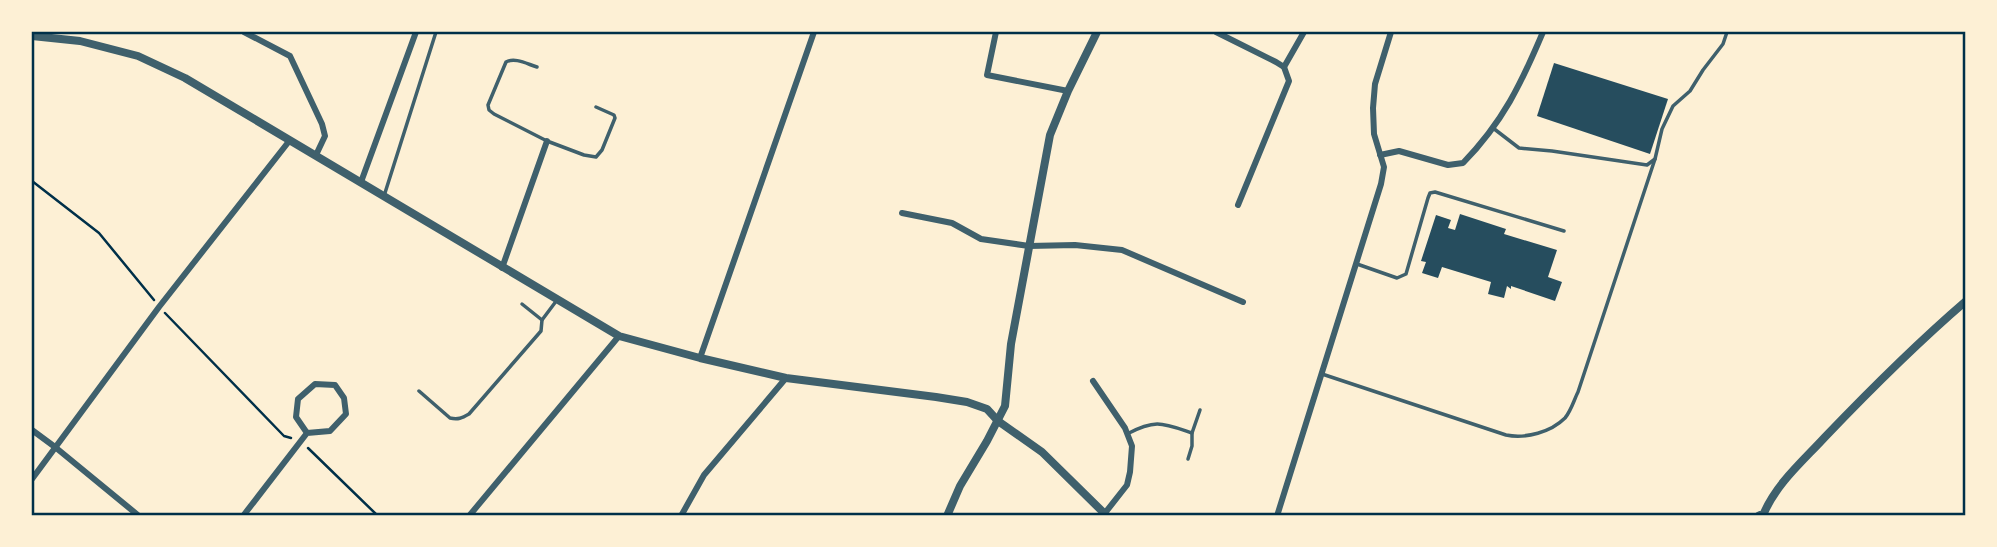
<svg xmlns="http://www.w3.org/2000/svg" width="1997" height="547" viewBox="0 0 1997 547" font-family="'Golos Text',sans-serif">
<rect width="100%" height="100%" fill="#fdf0d5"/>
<g fill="#264d5e">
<path d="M 1554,63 L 1668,99 L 1650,154 L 1537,116 Z"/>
<path d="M 1460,214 L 1506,229 L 1504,234 L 1557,250 L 1548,277 L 1562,282 L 1555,301 L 1511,286 L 1511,289 L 1507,286 L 1504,298 L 1488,294 L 1491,282 L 1442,267 L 1438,278 L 1422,273 L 1426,262 L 1421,261 L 1436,215 L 1451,220 L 1448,228 L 1455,230 Z"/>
</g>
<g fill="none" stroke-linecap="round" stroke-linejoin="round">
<g stroke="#003049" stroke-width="2.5">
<path d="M 32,181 L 99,233 L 154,300"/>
<path d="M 165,313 L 284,436 L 291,438"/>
<path d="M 308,448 L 378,516"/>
</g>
<g stroke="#3f606c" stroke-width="3.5">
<path d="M 537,67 C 527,64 515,57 506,62 L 488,105 L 489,110 L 494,114 L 547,141 L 584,155 L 596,157 L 602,150 L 615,118 L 614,115 L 596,107"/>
<path d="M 1493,128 L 1519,148 L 1552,151 L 1647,165 L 1655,159 L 1662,129 L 1673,106 L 1690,91 L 1703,70 L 1723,44 L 1727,32"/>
<path d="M 384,196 L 436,32"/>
<path d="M 1357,264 L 1397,278 L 1406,274 L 1428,198 L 1430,193 L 1435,192 L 1564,231"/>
<path d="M 522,304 L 542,320"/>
<path d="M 1322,374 L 1506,435 C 1526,439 1551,432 1565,418 C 1571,411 1574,400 1578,392 L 1655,159"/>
<path d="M 419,391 L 450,418 C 458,420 462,418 469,414 L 541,331 L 542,320 L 557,300"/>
<path d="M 1127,434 C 1156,419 1162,423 1192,433"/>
<path d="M 1188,459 L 1192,446 L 1192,433 L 1200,410"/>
</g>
<g stroke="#3f606c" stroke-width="6">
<path d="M 244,32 L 290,56 L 322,124 L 325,136 L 316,155"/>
<path d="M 996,32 L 987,75 L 1068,91"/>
<path d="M 1216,32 L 1276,62 L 1284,67 L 1289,81 L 1238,205"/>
<path d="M 1284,67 L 1304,32"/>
<path d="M 1380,155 L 1399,151 L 1448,165 L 1463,163 C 1503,122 1521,84 1543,32"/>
<path d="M 361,182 L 416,32"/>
<path d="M 902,213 L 952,223 L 981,239 L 1029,246 L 1075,245 L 1122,250 L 1243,302"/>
<path d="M 502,268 L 547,141"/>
<path d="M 700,358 L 814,32"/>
<path d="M 1093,381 L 1125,428 L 1132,446 L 1130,472 L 1127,485 L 1105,513"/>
<path d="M 32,430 L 55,447 L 139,516"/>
<path d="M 32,479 L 159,307 L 290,140"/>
<path d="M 243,516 L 307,433 L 330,431 L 346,414 L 344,398 L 335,385 L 315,384 L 298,399 L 296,417 L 307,433"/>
<path d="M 469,516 L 619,336"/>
<path d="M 681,516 L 704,475 L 786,378"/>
<path d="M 1277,516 L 1381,184 L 1384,167 L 1374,134 L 1373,108 L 1375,84 L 1391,32"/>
</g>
<g stroke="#3f606c" stroke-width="8">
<path d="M 32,36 L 80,41 L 138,56 L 185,78 L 619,336 L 700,358 L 786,378 L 936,397 L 967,402 L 987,409 L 998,421 L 1042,452 L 1107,516"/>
<path d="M 947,516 L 960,486 L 987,441 L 1005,406 L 1011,344 L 1050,135 L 1068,91 L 1097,32"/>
<path d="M 1758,516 L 1764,513 C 1777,483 1803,461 1825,437 C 1870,390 1916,344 1966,301"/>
</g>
</g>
<rect width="1997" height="547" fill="none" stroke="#fdf0d5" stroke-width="66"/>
<rect x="33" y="33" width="1931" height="481" fill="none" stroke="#003049" stroke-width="2.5"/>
</svg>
